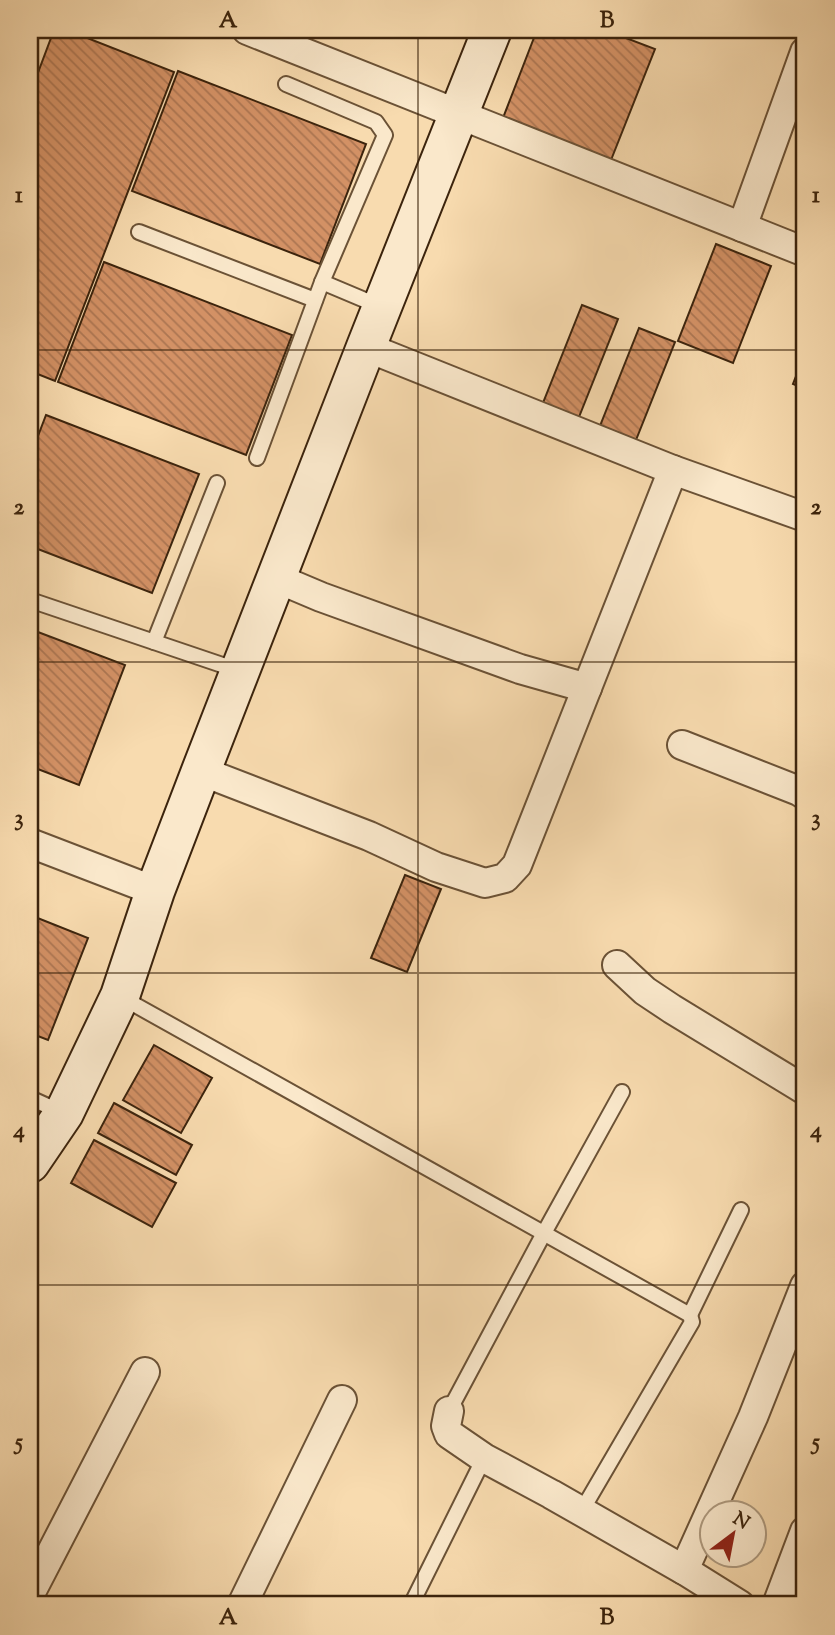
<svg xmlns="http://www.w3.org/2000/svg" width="835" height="1635" viewBox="0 0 835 1635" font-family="'Sorts Mill Goudy',serif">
<defs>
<pattern id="building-back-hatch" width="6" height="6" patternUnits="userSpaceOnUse" patternTransform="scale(1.75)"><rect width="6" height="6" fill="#d39165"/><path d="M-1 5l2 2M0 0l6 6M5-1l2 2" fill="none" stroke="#ac7652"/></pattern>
</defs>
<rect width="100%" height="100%" fill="#f8dbaf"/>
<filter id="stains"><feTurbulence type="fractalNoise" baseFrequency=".00286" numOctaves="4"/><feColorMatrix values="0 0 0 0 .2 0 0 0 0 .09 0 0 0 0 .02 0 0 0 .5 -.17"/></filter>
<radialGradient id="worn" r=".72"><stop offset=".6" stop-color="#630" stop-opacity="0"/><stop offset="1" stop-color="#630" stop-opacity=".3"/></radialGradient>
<g fill="url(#building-back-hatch)" stroke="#3c240d" stroke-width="2">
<path d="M 54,30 L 67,30 L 174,72 L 55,381 L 30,371 L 30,94 Z"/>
<path d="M 537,30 L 605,30 L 655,49 L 611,160 L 503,118 Z"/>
<path d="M 178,71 L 366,144 L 320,264 L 132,191 Z"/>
<path d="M 716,244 L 771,266 L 733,363 L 678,341 Z"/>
<path d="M 104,262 L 292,335 L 246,455 L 58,382 Z"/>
<path d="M 582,305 L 618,319 L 577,422 L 541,408 Z"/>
<path d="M 639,328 L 675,342 L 634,445 L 598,431 Z"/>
<path d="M 805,353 L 805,389 L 793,384 Z"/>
<path d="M 30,411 L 37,414 L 30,434 Z"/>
<path d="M 46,415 L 199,474 L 152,593 L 30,546 L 30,457 Z"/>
<path d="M 30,629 L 125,665 L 79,785 L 30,766 Z"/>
<path d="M 405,875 L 441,889 L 407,972 L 371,958 Z"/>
<path d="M 30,915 L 88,938 L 48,1040 L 30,1033 Z"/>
<path d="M 154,1045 L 212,1078 L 181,1133 L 123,1100 Z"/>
<path d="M 114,1103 L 192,1145 L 176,1175 L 98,1133 Z"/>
<path d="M 94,1140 L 176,1183 L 152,1227 L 71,1183 Z"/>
</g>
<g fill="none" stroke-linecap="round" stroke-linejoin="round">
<defs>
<g id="lane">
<path d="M 139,232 L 315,300"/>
<path d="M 322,282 L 379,306"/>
<path d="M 257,458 L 322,282 L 385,135 L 376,122 L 286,84"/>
<path d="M 30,600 L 237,670"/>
<path d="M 154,642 L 217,483"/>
<path d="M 121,997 L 690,1315 L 692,1322 L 581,1512"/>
<path d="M 30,1098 L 63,1113"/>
<path d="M 690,1315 L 741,1210"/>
<path d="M 449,1411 L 544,1233 L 622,1092"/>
<path d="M 411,1605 L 484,1458"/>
</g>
<g id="street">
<path d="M 247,30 L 805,252"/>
<path d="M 742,227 L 805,52"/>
<path d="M 366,347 L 673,470 L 805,517"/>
<path d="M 276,578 L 321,597 L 520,669 L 587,688"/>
<path d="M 682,745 L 799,791 L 805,795"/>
<path d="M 201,771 L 369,836 L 436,867 L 485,883 L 505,878 L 517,865 L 673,470"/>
<path d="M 30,843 L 155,891"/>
<path d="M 617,965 L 645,991 L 672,1009 L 805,1090"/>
<path d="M 449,1411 L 446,1426 L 449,1434 L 484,1458 L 551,1494 L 684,1570"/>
<path d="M 30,1594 L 145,1372"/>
<path d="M 242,1605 L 342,1400"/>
<path d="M 740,1605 L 684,1570 L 753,1417 L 805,1286"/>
<path d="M 777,1605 L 805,1531"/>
</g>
<path id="secondary" d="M 30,1163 L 64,1113 L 120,996 L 155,891 L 201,771 L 366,347 L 492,30"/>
</defs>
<use href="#lane" stroke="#6b5236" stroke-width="18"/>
<use href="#street" stroke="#6b5236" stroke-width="32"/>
<use href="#secondary" stroke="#3c240d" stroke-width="42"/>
<use href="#lane" stroke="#fae8cb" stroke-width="14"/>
<use href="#street" stroke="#fae8cb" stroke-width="28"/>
<use href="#secondary" stroke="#fae8cb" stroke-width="38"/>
</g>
<path fill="none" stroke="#3c240d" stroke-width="2" stroke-opacity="0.55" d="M 418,30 L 418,1605M 30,350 L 805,350M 30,662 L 805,662M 30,973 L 805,973M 30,1285 L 805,1285"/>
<rect width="835" height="1635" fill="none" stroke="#f8dbaf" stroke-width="77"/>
<g transform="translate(733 1534) rotate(32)"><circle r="33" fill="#fae8cb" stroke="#ae9a7f" stroke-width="2"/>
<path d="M0-5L12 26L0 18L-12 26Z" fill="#8f2418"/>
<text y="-10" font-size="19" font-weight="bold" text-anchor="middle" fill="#3c240d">N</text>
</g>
<rect x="38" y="38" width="758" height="1558" fill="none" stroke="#3c240d" stroke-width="2.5"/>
<g font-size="23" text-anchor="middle" font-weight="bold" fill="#3c240d">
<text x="228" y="27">A</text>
<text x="607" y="27">B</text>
<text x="19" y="202">1</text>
<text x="816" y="202">1</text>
<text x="19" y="514">2</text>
<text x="816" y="514">2</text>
<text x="19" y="825">3</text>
<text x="816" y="825">3</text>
<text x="19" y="1137">4</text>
<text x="816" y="1137">4</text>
<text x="19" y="1449">5</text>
<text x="816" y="1449">5</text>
<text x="228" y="1624">A</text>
<text x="607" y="1624">B</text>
</g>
<rect width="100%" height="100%" filter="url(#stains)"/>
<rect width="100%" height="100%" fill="url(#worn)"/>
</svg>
